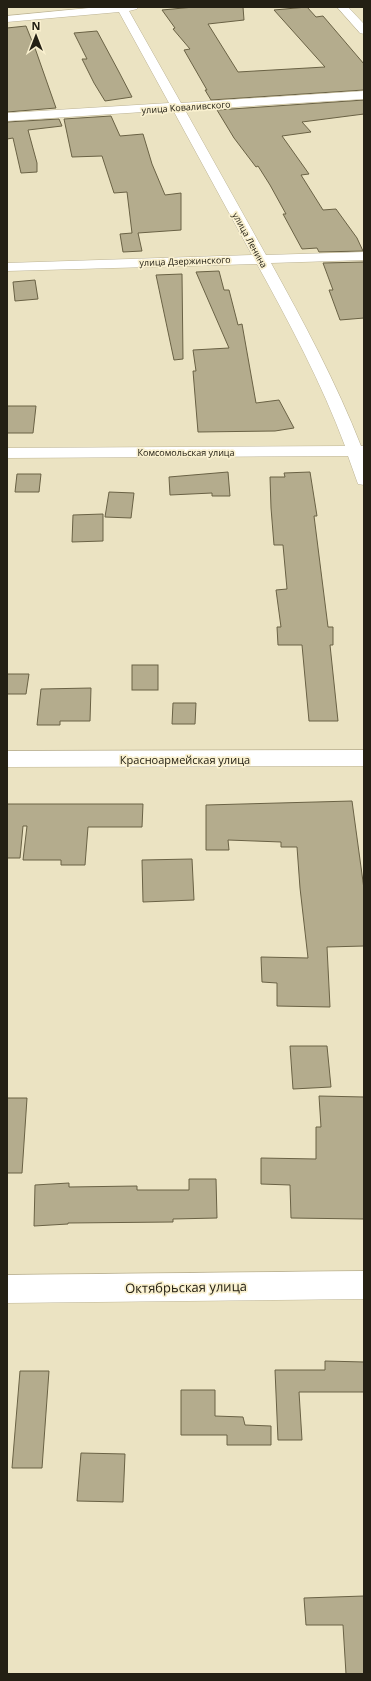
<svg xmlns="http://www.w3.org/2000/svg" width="371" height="1681" viewBox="0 0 371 1681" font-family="'Open Sans',sans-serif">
<rect width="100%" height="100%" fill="#ebe3c2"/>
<g fill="#b4ac8d" stroke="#6a6245">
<path d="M 194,7 L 243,7 L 244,20 L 208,24 L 238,72 L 325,67 L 274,10 L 307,7 L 316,17 L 323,16 L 364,64 L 364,90 L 211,100 L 205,90 L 207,90 L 184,50 L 190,49 L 173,29 L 175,28 L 162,10 Z"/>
<path d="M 26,26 L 36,51 L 56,108 L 7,112 L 7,28 Z"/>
<path d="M 97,31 L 119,72 L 132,97 L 105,101 L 94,83 L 82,59 L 87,59 L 74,33 Z"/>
<path d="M 364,100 L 364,114 L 302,122 L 311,132 L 282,136 L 309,174 L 301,175 L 323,210 L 336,209 L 357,238 L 363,251 L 319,252 L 317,248 L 302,249 L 283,214 L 286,214 L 270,185 L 258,166 L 256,167 L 234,138 L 217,110 Z"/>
<path d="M 111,116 L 120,136 L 143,134 L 152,164 L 165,195 L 181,193 L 181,230 L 138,233 L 142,251 L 123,252 L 120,234 L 132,233 L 127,192 L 114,193 L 102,156 L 72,157 L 64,119 Z"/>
<path d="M 59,119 L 62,126 L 28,130 L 37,163 L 37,172 L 21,173 L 13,138 L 7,139 L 7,122 Z"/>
<path d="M 364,262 L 364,318 L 340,320 L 329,290 L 333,290 L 323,263 Z"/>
<path d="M 219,271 L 224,290 L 229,290 L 238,325 L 242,324 L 256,403 L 279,400 L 294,428 L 275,431 L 198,432 L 193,371 L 196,371 L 193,350 L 229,348 L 196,272 Z"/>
<path d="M 182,274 L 183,359 L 174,360 L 156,275 Z"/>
<path d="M 35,280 L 38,299 L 15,301 L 13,282 Z"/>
<path d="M 7,406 L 36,406 L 33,433 L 7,433 Z"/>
<path d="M 228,472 L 230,496 L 212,496 L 212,493 L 170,495 L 169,477 Z"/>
<path d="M 310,472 L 317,516 L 314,516 L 328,627 L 333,627 L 333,645 L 330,645 L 338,721 L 309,721 L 302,645 L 278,645 L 277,627 L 281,627 L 276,590 L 287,589 L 283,545 L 274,545 L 271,508 L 270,477 L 285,477 L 284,473 Z"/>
<path d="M 17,474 L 41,474 L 39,492 L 15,492 Z"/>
<path d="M 109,492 L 134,493 L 131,518 L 105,517 Z"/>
<path d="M 103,514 L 103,541 L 72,542 L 73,515 Z"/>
<rect x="132" y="665" width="26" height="25"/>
<path d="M 7,674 L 29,674 L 26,694 L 7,694 Z"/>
<path d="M 91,688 L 90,721 L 60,721 L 60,725 L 37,725 L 41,689 Z"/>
<path d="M 173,703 L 196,703 L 195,724 L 172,724 Z"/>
<path d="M 352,801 L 364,889 L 364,946 L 327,947 L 330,1007 L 277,1006 L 277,983 L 262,982 L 261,957 L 308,958 L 300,888 L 297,847 L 281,847 L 281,842 L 228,840 L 229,850 L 206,850 L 206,805 Z"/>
<path d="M 7,804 L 143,804 L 142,827 L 88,827 L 85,865 L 61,865 L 61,860 L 23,860 L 27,826 L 23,826 L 20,858 L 7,858 Z"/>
<path d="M 192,859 L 194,900 L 143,902 L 142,860 Z"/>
<path d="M 290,1046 L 327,1046 L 331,1087 L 293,1089 Z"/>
<path d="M 319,1096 L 364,1097 L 364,1219 L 291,1218 L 290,1185 L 261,1184 L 261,1158 L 316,1159 L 316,1127 L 321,1127 Z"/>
<path d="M 7,1098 L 27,1098 L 22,1173 L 7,1173 Z"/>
<path d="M 189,1179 L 216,1179 L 217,1218 L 173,1219 L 173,1222 L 68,1223 L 68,1224 L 34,1226 L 35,1185 L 69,1183 L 69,1187 L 137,1186 L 137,1190 L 189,1190 Z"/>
<path d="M 325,1361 L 364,1362 L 364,1392 L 299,1392 L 302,1440 L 278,1440 L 275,1370 L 325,1370 Z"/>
<path d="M 20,1371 L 49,1371 L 42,1468 L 12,1468 Z"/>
<path d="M 181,1390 L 215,1390 L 215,1416 L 243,1417 L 245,1425 L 271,1426 L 271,1445 L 227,1445 L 227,1435 L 181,1435 Z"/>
<path d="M 81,1453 L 125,1454 L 123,1502 L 77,1501 Z"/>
<path d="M 364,1596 L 364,1674 L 346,1674 L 343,1625 L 306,1625 L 304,1598 Z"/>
</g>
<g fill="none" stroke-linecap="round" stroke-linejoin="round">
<defs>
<g id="minor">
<path d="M 99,7 L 138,7 L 137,9 L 129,11 L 181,103 L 364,91 L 364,99 L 185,110 L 266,255 L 364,252 L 364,260 L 271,263 C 303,321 337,384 361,446 L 364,446 L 364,485 L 358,484 L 348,456 L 7,458 L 7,448 L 345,446 C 322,384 289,322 257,264 L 7,271 L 7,263 L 252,255 L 173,110 L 7,121 L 7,113 L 169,103 L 119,12 L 7,22 L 7,16 Z"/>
<path d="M 337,7 L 348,7 L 364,24 L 364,34 L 360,33 Z"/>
<path d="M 364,750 L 364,766 L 7,767 L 7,751 Z"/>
<path d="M 364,1271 L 364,1299 L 7,1303 L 7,1275 Z"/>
</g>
</defs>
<use href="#minor" stroke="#bcb394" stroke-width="1"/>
<use href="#minor" fill="#fff" fill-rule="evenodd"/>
</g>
<g text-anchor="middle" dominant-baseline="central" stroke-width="3.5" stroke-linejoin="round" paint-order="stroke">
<g font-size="9" fill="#242014" stroke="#f9f0cf">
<text transform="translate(186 107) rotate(-4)">улица Коваливского</text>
<text transform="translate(250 240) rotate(61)">улица Ленина</text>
<text transform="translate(185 261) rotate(-2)">улица Дзержинского</text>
<text x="186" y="452">Комсомольская улица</text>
</g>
<g font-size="11" fill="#242014" stroke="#f9f0cf">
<text x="185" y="759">Красноармейская улица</text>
</g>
<g font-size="13" fill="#242014" stroke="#f9f0cf">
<text transform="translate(186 1287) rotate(-1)">Октябрьская улица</text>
</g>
</g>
<rect width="371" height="1681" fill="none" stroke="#242014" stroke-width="16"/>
<g transform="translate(36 36)" stroke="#f9f0cf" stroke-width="3" paint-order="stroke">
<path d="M0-3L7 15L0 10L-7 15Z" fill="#242014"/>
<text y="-6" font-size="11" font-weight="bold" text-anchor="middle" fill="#242014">N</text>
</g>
</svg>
